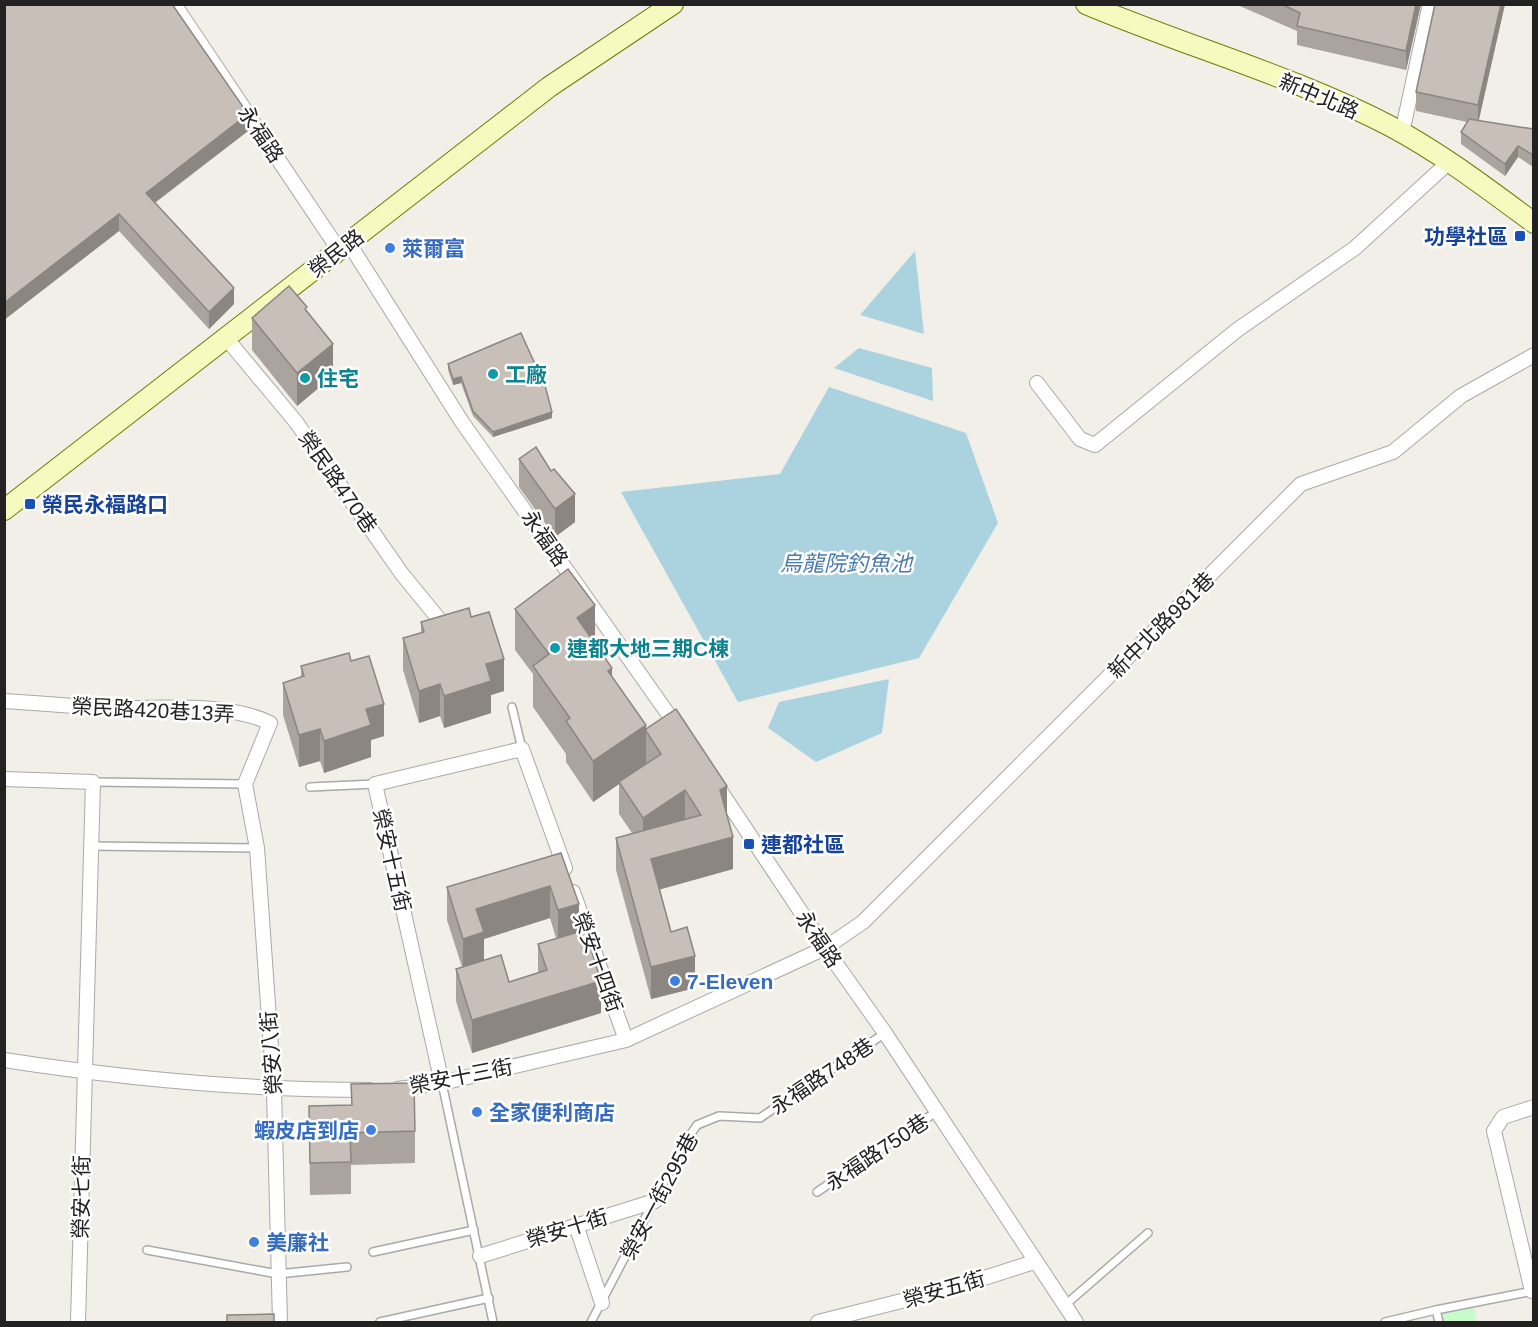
<svg xmlns="http://www.w3.org/2000/svg" width="1538" height="1327" viewBox="0 0 1538 1327" font-family="Arial,'Noto Sans TC',sans-serif">
<rect width="100%" height="100%" fill="#f2efe9"/>
<path fill="#c8facc" d="M 1473,1306 L 1477,1322 L 1435,1322 L 1433,1314 Z"/>
<g fill="#aad3df">
<path d="M 915,251 L 924,334 L 860,315 Z"/>
<path d="M 859,348 L 932,368 L 933,401 L 834,368 Z"/>
<path d="M 829,387 L 966,433 L 998,523 L 919,658 L 738,702 L 621,492 L 780,474 Z"/>
<path d="M 889,679 L 882,733 L 816,762 L 768,728 L 779,702 Z"/>
</g>
<g fill="none" stroke-linecap="round" stroke-linejoin="round">
<defs>
<g id="lane">
<path d="M 512,707 L 522,749"/>
<path d="M 93,782 L 245,784"/>
<path d="M 310,787 L 375,784"/>
<path d="M 89,846 L 257,848"/>
<path d="M 442,1083 L 493,1322"/>
<path d="M 817,1192 L 936,1112"/>
<path d="M 147,1250 L 278,1274 L 347,1267"/>
<path d="M 373,1252 L 474,1230"/>
<path d="M 1064,1306 L 1148,1233"/>
<path d="M 380,1322 L 489,1298"/>
<path d="M 591,1322 L 682,1147 L 697,1125 L 719,1116 L 760,1118 L 885,1033"/>
<path d="M 1385,1322 L 1436,1310"/>
<path d="M 1439,1322 L 1436,1310 L 1533,1291"/>
</g>
<g id="street">
<path d="M 174,4 L 339,250 L 350,245 L 462,422 L 678,728"/>
<path d="M 1402,133 L 1430,4"/>
<path d="M 226,338 L 296,422 L 402,574 L 447,629"/>
<path d="M 1037,383 L 1080,439 L 1095,445 L 1237,330 L 1355,248 L 1449,162"/>
<path d="M 4,701 C 40,703 75,707 111,708 C 161,709 224,701 270,723 L 245,784 L 257,848 L 274,1090 L 280,1322"/>
<path d="M 4,779 L 93,782 L 78,1322"/>
<path d="M 717,786 L 825,948 L 885,1033 L 1076,1322"/>
<path d="M 573,892 L 626,1040"/>
<path d="M 4,1060 C 127,1079 246,1090 370,1090"/>
<path d="M 442,1083 L 375,784 L 522,749 L 565,868"/>
<path d="M 398,1089 L 442,1083 L 626,1040 L 825,948 L 863,922 L 1301,484 L 1393,452 L 1461,396 L 1534,355"/>
<path d="M 576,1225 L 602,1303"/>
<path d="M 480,1256 L 655,1201"/>
<path d="M 1532,1291 L 1494,1131 L 1503,1117 L 1534,1107"/>
<path d="M 818,1322 L 953,1288 L 1034,1262"/>
</g>
<g id="secondary">
<path d="M 1086,4 C 1185,46 1296,77 1390,126 C 1441,153 1488,189 1534,223"/>
<path d="M 4,510 L 549,87 L 673,4"/>
</g>
</defs>
<use href="#lane" stroke="#a9a9a9" stroke-width="10"/>
<use href="#street" stroke="#a9a9a9" stroke-width="16"/>
<use href="#secondary" stroke="#707d05" stroke-width="22"/>
<use href="#lane" stroke="#fff" stroke-width="7"/>
<use href="#street" stroke="#fff" stroke-width="14"/>
<use href="#secondary" stroke="#f7fabf" stroke-width="20"/>
</g>
<g fill="#aba49e" fill-rule="evenodd">
<path d="M 4,4 L 248,131 L 155,203 L 234,304 L 209,329 L 119,231 L 4,320 Z"/>
<path d="M 1235,4 L 1421,4 L 1406,70 L 1297,45 L 1297,31 Z"/>
<path d="M 1505,4 L 1478,121 L 1533,129 L 1533,167 L 1518,157 L 1505,176 L 1461,144 L 1461,132 L 1467,122 L 1416,111 L 1416,92 Z"/>
<path d="M 307,312 L 333,376 L 297,406 L 252,350 L 252,318 Z"/>
<path d="M 448,364 L 552,418 L 493,437 L 473,416 L 461,383 L 453,385 L 448,370 Z"/>
<path d="M 519,459 L 551,471 L 575,522 L 555,537 L 519,487 Z"/>
<path d="M 515,609 L 595,643 L 612,677 L 646,729 L 727,815 L 733,869 L 660,889 L 671,932 L 695,988 L 651,999 L 616,870 L 616,838 L 632,833 L 619,814 L 619,784 L 593,802 L 566,762 L 566,754 L 533,707 L 533,674 L 515,650 Z"/>
<path d="M 471,617 L 504,691 L 491,695 L 491,713 L 444,728 L 440,716 L 419,723 L 403,670 L 403,638 L 421,633 L 421,622 Z"/>
<path d="M 351,661 L 384,736 L 371,740 L 371,757 L 324,773 L 320,761 L 299,767 L 283,715 L 283,683 L 301,677 L 301,666 Z"/>
<path d="M 561,853 L 579,932 L 601,1013 L 472,1053 L 456,1001 L 456,969 L 462,967 L 447,920 L 447,887 ZM 550,918 L 556,938 L 538,944 L 538,973 L 509,982 L 484,960 L 484,939 Z"/>
<path d="M 351,1084 L 415,1131 L 415,1163 L 351,1165 L 351,1194 L 310,1195 L 309,1106 L 351,1105 Z"/>
</g>
<g fill="#8b8681">
<path d="M 1416,4 L 1421,4 L 1406,70 L 1406,51 Z"/>
<path d="M 1501,4 L 1505,4 L 1478,124 L 1478,105 Z"/>
<path d="M 248,114 L 248,131 L 146,209 L 146,193 Z"/>
<path d="M 1518,146 L 1518,157 L 1505,176 L 1505,164 Z"/>
<path d="M 119,214 L 119,231 L 4,320 L 4,303 Z"/>
<path d="M 234,288 L 234,304 L 209,329 L 209,312 Z"/>
<path d="M 333,344 L 333,376 L 297,406 L 297,373 Z"/>
<path d="M 461,377 L 461,383 L 453,385 L 453,379 Z"/>
<path d="M 552,412 L 552,418 L 493,437 L 493,432 Z"/>
<path d="M 575,494 L 575,522 L 555,537 L 555,509 Z"/>
<path d="M 595,605 L 595,646 L 577,618 Z"/>
<path d="M 504,659 L 504,691 L 491,695 L 491,713 L 444,728 L 444,696 L 486,664 Z"/>
<path d="M 612,668 L 612,709 L 608,671 Z"/>
<path d="M 440,684 L 440,716 L 419,723 L 419,691 Z"/>
<path d="M 384,704 L 384,736 L 371,740 L 371,757 L 324,773 L 324,741 L 366,709 Z"/>
<path d="M 646,725 L 646,766 L 619,782 L 619,784 L 593,802 L 593,761 Z"/>
<path d="M 320,729 L 320,761 L 299,767 L 299,735 Z"/>
<path d="M 727,786 L 727,818 L 720,790 Z"/>
<path d="M 685,790 L 685,823 L 643,850 L 643,818 Z"/>
<path d="M 733,837 L 733,869 L 651,892 L 651,859 Z"/>
<path d="M 550,886 L 550,918 L 484,939 L 484,965 L 463,971 L 463,939 L 476,909 Z"/>
<path d="M 579,904 L 579,936 L 558,942 L 558,910 Z"/>
<path d="M 695,956 L 695,988 L 651,999 L 651,967 Z"/>
<path d="M 601,981 L 601,1013 L 472,1053 L 472,1020 Z"/>
</g>
<g fill="#c7bfb8" stroke="#8b8681" stroke-width="1.5">
<path d="M 4,4 L 172,4 L 248,114 L 146,193 L 234,288 L 209,312 L 119,214 L 4,303 Z"/>
<path d="M 1281,4 L 1416,4 L 1406,51 L 1297,26 L 1300,13 Z"/>
<path d="M 1435,4 L 1501,4 L 1478,105 L 1416,92 Z"/>
<path d="M 1469,119 L 1533,129 L 1533,155 L 1518,146 L 1505,164 L 1461,132 Z"/>
<path d="M 289,286 L 307,307 L 305,309 L 333,344 L 297,373 L 252,318 Z"/>
<path d="M 521,333 L 540,375 L 542,374 L 552,412 L 493,432 L 473,411 L 461,377 L 453,379 L 448,364 Z"/>
<path d="M 536,447 L 551,471 L 554,469 L 575,494 L 555,509 L 519,459 Z"/>
<path d="M 568,569 L 595,605 L 577,618 L 612,668 L 608,671 L 646,725 L 593,761 L 566,721 L 570,718 L 533,666 L 549,654 L 515,609 Z"/>
<path d="M 469,608 L 471,617 L 489,612 L 504,659 L 486,664 L 491,681 L 444,696 L 440,684 L 419,691 L 403,638 L 424,632 L 421,622 Z"/>
<path d="M 349,653 L 351,661 L 369,656 L 384,704 L 366,709 L 371,725 L 324,741 L 320,729 L 299,735 L 283,683 L 304,676 L 301,666 Z"/>
<path d="M 676,709 L 727,786 L 720,790 L 733,837 L 651,859 L 671,932 L 687,927 L 695,956 L 651,967 L 616,838 L 701,815 L 685,790 L 643,818 L 619,782 L 661,754 L 646,731 L 646,729 Z"/>
<path d="M 561,853 L 579,904 L 558,910 L 550,886 L 476,909 L 484,932 L 463,939 L 447,887 Z"/>
<path d="M 585,930 L 601,981 L 472,1020 L 456,969 L 501,955 L 509,982 L 547,970 L 538,944 Z"/>
<path d="M 414,1083 L 415,1131 L 350,1133 L 351,1162 L 310,1163 L 309,1106 L 352,1105 L 351,1084 Z"/>
<path d="M 274,1314 L 274,1323 L 227,1323 L 227,1315 Z"/>
</g>
<g fill="#1a4fb4" stroke="#fff" stroke-width="2">
<rect x="1514" y="230" width="12" height="12" rx="3"/>
<rect x="24" y="498" width="12" height="12" rx="3"/>
<rect x="743" y="838" width="12" height="12" rx="3"/>
</g>
<g fill="#3f7fe0" stroke="#fff" stroke-width="2">
<circle cx="390" cy="248" r="6"/>
<circle cx="675" cy="981" r="6"/>
<circle cx="477" cy="1112" r="6"/>
<circle cx="371" cy="1130" r="6"/>
<circle cx="254" cy="1242" r="6"/>
</g>
<g fill="#0f9aa8" stroke="#fff" stroke-width="2">
<circle cx="493" cy="374" r="6"/>
<circle cx="305" cy="378" r="6"/>
<circle cx="555" cy="648" r="6"/>
</g>
<g text-anchor="middle" dominant-baseline="central" stroke-width="5" stroke-linejoin="round" paint-order="stroke">
<g font-size="21" fill="#222" stroke="#fff">
<text transform="translate(1319 96) rotate(23)">新中北路</text>
<text transform="translate(261 134) rotate(56)">永福路</text>
<text transform="translate(336 253) rotate(-38)">榮民路</text>
<text transform="translate(338 482) rotate(55)">榮民路470巷</text>
<text transform="translate(545 538) rotate(55)">永福路</text>
<text transform="translate(1161 625) rotate(-45)">新中北路981巷</text>
<text transform="translate(153 710) rotate(3)">榮民路420巷13弄</text>
<text transform="translate(392 860) rotate(77)">榮安十五街</text>
<text transform="translate(819 939) rotate(56)">永福路</text>
<text transform="translate(598 962) rotate(70)">榮安十四街</text>
<text transform="translate(271 1053) rotate(-94)">榮安八街</text>
<text transform="translate(461 1076) rotate(-11)">榮安十三街</text>
<text transform="translate(822 1076) rotate(-34)">永福路748巷</text>
<text transform="translate(877 1152) rotate(-34)">永福路750巷</text>
<text transform="translate(659 1196) rotate(-62)">榮安一街295巷</text>
<text transform="translate(81 1197) rotate(-89)">榮安七街</text>
<text transform="translate(567 1228) rotate(-17)">榮安十街</text>
<text transform="translate(944 1289) rotate(-16)">榮安五街</text>
</g>
<g font-size="21" font-weight="bold" fill="#164399" stroke="#fff" text-anchor="start">
<text x="1508" y="236" text-anchor="end">功學社區</text>
<text x="42" y="504">榮民永褔路口</text>
<text x="761" y="844">連都社區</text>
</g>
<g font-size="21" font-weight="bold" fill="#366cbe" stroke="#fff" text-anchor="start">
<text x="402" y="248">萊爾富</text>
<text x="687" y="981">7-Eleven</text>
<text x="489" y="1112">全家便利商店</text>
<text x="359" y="1130" text-anchor="end">蝦皮店到店</text>
<text x="266" y="1242">美廉社</text>
</g>
<g font-size="21" font-weight="bold" fill="#0d838f" stroke="#fff" text-anchor="start">
<text x="505" y="374">工廠</text>
<text x="317" y="378">住宅</text>
<text x="567" y="648">連都大地三期C棟</text>
</g>
<g font-size="22" font-style="italic" fill="#4a7aab" stroke="#fff">
<text x="846" y="563">烏龍院釣魚池</text>
</g>
</g>
<rect width="1538" height="1327" fill="none" stroke="#222222" stroke-width="12"/>
</svg>
